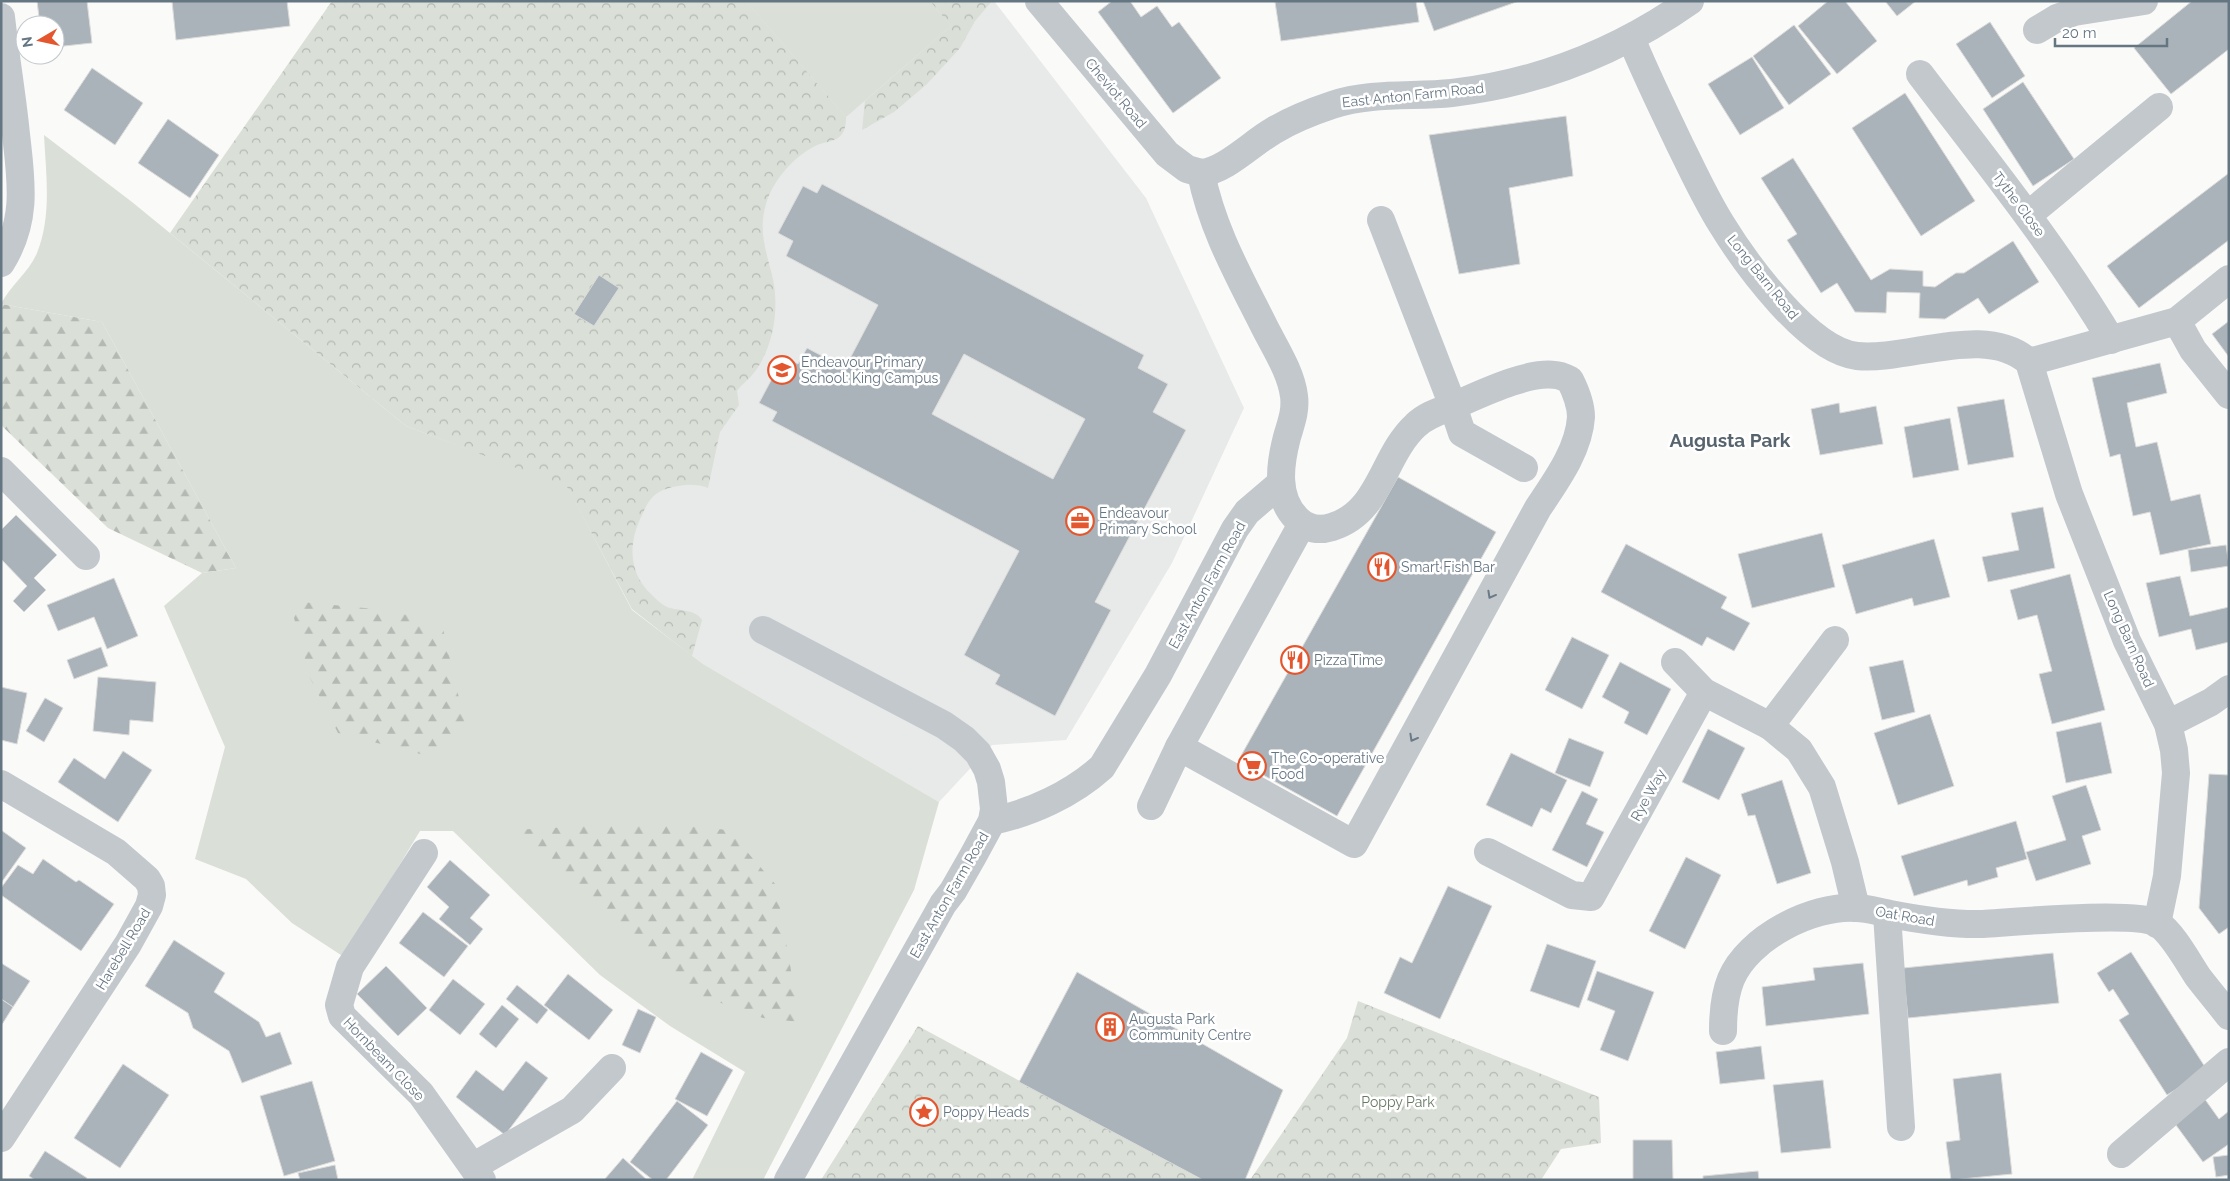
<svg xmlns="http://www.w3.org/2000/svg" width="2230" height="1181" viewBox="0 0 2230 1181" font-family="Raleway,sans-serif">
<defs>
<pattern id="forest-firs" width="22" height="20" patternUnits="userSpaceOnUse" patternTransform="scale(1.25)"><rect width="22" height="20" fill="#dadfd7"/><path d="M5 1l3.5 6h-7zM16 11l3.5 6h-7z" fill="#b4b9b4"/></pattern>
<pattern id="park-crowns" width="20" height="18" patternUnits="userSpaceOnUse" patternTransform="scale(1.25)"><rect width="20" height="18" fill="#dadfd7"/><path d="M2 6a3 3 0 1 1 6 0M12 15a3 3 0 1 1 6 0" fill="none" stroke="#b4b9b4"/></pattern>
</defs>
<rect width="100%" height="100%" fill="#fafaf8"/>
<path fill="#e8e9e9" d="M 332,1 L 994,1 L 1146,198 L 1244,408 L 1172,563 L 1066,740 L 992,745 L 939,802 L 703,664 L 632,609 Z"/>
<g fill="#dadfd7">
<path d="M 746,1 L 930,1 L 951,26 L 846,117 Z"/>
<path d="M 44,135 L 132,202 L 406,426 L 567,486 L 632,610 L 703,664 L 939,802 L 914,890 L 763,1180 L 692,1180 L 745,1072 L 670,1026 L 600,975 L 453,831 L 420,831 L 344,957 L 292,923 L 246,879 L 195,859 L 225,747 L 164,606 L 202,573 L 236,568 L 102,322 L 1,304 C 10,286 29,272 37,253 C 52,216 46,174 44,135 Z"/>
</g>
<g fill="url(#forest-firs)">
<path d="M 1,304 L 102,322 L 236,568 L 202,573 L 108,528 L 1,425 Z"/>
<path d="M 302,602 L 396,611 L 443,629 L 465,724 L 436,758 L 338,733 L 310,678 L 294,618 Z"/>
<path d="M 666,824 L 728,830 L 776,885 L 800,1022 L 763,1018 L 679,988 L 513,830 L 606,825 Z"/>
</g>
<g fill="url(#park-crowns)">
<path d="M 332,1 L 746,1 L 846,117 C 846,125 845,133 838,138 C 832,142 824,142 817,145 C 794,156 773,180 766,204 C 758,230 766,251 772,275 C 780,307 774,348 753,374 C 748,380 742,384 737,391 L 739,405 L 720,432 L 708,488 C 695,482 676,485 663,490 C 651,495 647,504 642,515 C 628,543 628,573 652,595 C 656,599 661,604 667,607 C 677,611 696,609 702,620 L 692,656 L 632,609 L 567,487 L 406,426 L 170,233 Z"/>
<path d="M 930,1 L 992,1 L 975,21 L 960,48 L 927,84 L 894,112 L 862,130 L 865,101 L 951,26 Z"/>
<path d="M 1358,1001 L 1599,1097 L 1601,1143 L 1561,1149 L 1541,1180 L 1250,1180 L 1347,1038 Z"/>
<path d="M 918,1026 L 1203,1180 L 821,1180 Z"/>
</g>
<g fill="#aab3b9" stroke="#dcdcda" fill-rule="evenodd">
<path d="M 37,1 L 87,1 L 92,43 L 55,47 L 55,25 L 40,25 Z"/>
<path d="M 172,1 L 287,1 L 290,26 L 176,40 Z"/>
<path d="M 1112,1 L 1130,1 L 1141,17 L 1157,6 L 1172,27 L 1179,22 L 1221,78 L 1173,113 L 1098,12 Z"/>
<path d="M 1283,1 L 1416,1 L 1419,22 L 1281,41 L 1275,2 Z"/>
<path d="M 1423,1 L 1519,1 L 1434,31 Z"/>
<path d="M 1828,1 L 1845,1 L 1877,41 L 1837,74 L 1798,26 Z"/>
<path d="M 1885,1 L 1916,1 L 1897,16 Z"/>
<path d="M 2192,1 L 2229,1 L 2229,49 L 2171,94 L 2134,48 Z"/>
<path d="M 1990,22 L 2025,76 L 1992,98 L 1956,44 Z"/>
<path d="M 1794,25 L 1831,74 L 1789,105 L 1753,56 Z"/>
<path d="M 1752,57 L 1784,108 L 1740,135 L 1708,84 Z"/>
<path d="M 92,68 L 143,103 L 115,145 L 64,110 Z"/>
<path d="M 2023,82 L 2074,159 L 2033,186 L 1983,109 Z"/>
<path d="M 1905,93 L 1975,201 L 1921,236 L 1852,128 Z"/>
<path d="M 1566,116 L 1573,176 L 1509,188 L 1520,264 L 1459,274 L 1429,135 Z"/>
<path d="M 168,119 L 219,155 L 190,198 L 138,163 Z"/>
<path d="M 1793,158 L 1871,280 L 1890,269 L 1923,271 L 1923,286 L 1935,287 L 1956,273 L 1964,273 L 2013,241 L 2039,282 L 1989,314 L 1978,298 L 1945,319 L 1919,318 L 1920,293 L 1887,292 L 1886,313 L 1855,312 L 1837,283 L 1821,293 L 1787,240 L 1797,234 L 1761,178 Z"/>
<path d="M 2229,173 L 2229,240 L 2139,308 L 2107,266 Z"/>
<path d="M 822,184 L 1144,355 L 1138,368 L 1168,384 L 1153,412 L 1186,430 L 1095,602 L 1111,610 L 1055,716 L 995,684 L 1000,675 L 964,655 L 1019,551 L 772,421 L 777,412 L 759,403 L 784,356 L 798,364 L 807,348 L 845,368 L 878,305 L 786,256 L 793,241 L 778,233 L 803,186 L 817,193 ZM 964,354 L 1085,419 L 1053,479 L 932,414 Z"/>
<path d="M 599,275 L 619,288 L 594,326 L 574,314 Z"/>
<path d="M 2229,321 L 2229,357 L 2212,334 Z"/>
<path d="M 2160,363 L 2167,393 L 2127,403 L 2136,447 L 2157,442 L 2171,501 L 2200,494 L 2211,544 L 2160,555 L 2150,512 L 2133,516 L 2120,454 L 2110,457 L 2092,378 Z"/>
<path d="M 2004,399 L 2014,457 L 1968,465 L 1957,407 Z"/>
<path d="M 1839,403 L 1840,413 L 1876,406 L 1883,444 L 1820,455 L 1811,409 Z"/>
<path d="M 1950,418 L 1959,470 L 1913,478 L 1904,427 Z"/>
<path d="M 1398,477 L 1496,532 L 1337,816 L 1238,761 Z"/>
<path d="M 2043,507 L 2055,568 L 1988,582 L 1982,557 L 2019,550 L 2011,513 Z"/>
<path d="M 16,515 L 57,555 L 34,578 L 46,590 L 24,612 L 13,601 L 27,586 L 1,559 L 1,530 Z"/>
<path d="M 1822,533 L 1835,587 L 1752,608 L 1738,554 Z"/>
<path d="M 1934,539 L 1950,597 L 1914,606 L 1912,598 L 1856,614 L 1842,565 Z"/>
<path d="M 1626,544 L 1727,597 L 1721,608 L 1750,623 L 1734,651 L 1707,637 L 1702,646 L 1601,592 Z"/>
<path d="M 2226,545 L 2229,566 L 2191,572 L 2188,550 Z"/>
<path d="M 2070,574 L 2105,710 L 2052,724 L 2039,674 L 2052,671 L 2037,615 L 2018,620 L 2010,590 Z"/>
<path d="M 2180,576 L 2190,616 L 2229,607 L 2229,642 L 2196,650 L 2191,629 L 2159,637 L 2146,583 Z"/>
<path d="M 114,578 L 138,636 L 107,649 L 94,617 L 58,631 L 47,605 Z"/>
<path d="M 1572,637 L 1609,655 L 1582,709 L 1545,690 Z"/>
<path d="M 101,647 L 108,666 L 74,679 L 67,660 Z"/>
<path d="M 1903,660 L 1915,712 L 1882,720 L 1869,667 Z"/>
<path d="M 1620,662 L 1671,689 L 1647,735 L 1624,723 L 1629,712 L 1602,697 Z"/>
<path d="M 98,677 L 156,682 L 153,722 L 130,720 L 129,735 L 93,731 Z"/>
<path d="M 1,687 L 27,693 L 17,744 L 1,740 Z"/>
<path d="M 45,698 L 63,708 L 44,742 L 26,731 Z"/>
<path d="M 1930,714 L 1954,786 L 1898,805 L 1874,733 Z"/>
<path d="M 2101,722 L 2112,773 L 2066,783 L 2056,732 Z"/>
<path d="M 1708,729 L 1745,748 L 1719,800 L 1682,782 Z"/>
<path d="M 1569,738 L 1604,752 L 1590,787 L 1555,773 Z"/>
<path d="M 123,751 L 152,770 L 118,822 L 58,782 L 74,758 L 105,779 Z"/>
<path d="M 1511,753 L 1567,780 L 1551,813 L 1541,808 L 1532,827 L 1486,805 Z"/>
<path d="M 2209,774 L 2229,775 L 2229,927 L 2219,934 L 2199,908 Z"/>
<path d="M 1782,780 L 1811,873 L 1777,884 L 1755,815 L 1748,816 L 1741,794 Z"/>
<path d="M 2086,785 L 2101,830 L 2082,836 L 2091,864 L 2036,881 L 2026,852 L 2066,840 L 2052,796 Z"/>
<path d="M 1582,791 L 1598,799 L 1586,824 L 1604,832 L 1587,867 L 1552,850 Z"/>
<path d="M 2016,821 L 2027,859 L 1996,868 L 1998,877 L 1968,886 L 1967,880 L 1914,896 L 1901,856 Z"/>
<path d="M 1,830 L 26,848 L 1,883 Z"/>
<path d="M 1686,857 L 1721,875 L 1685,949 L 1649,931 Z"/>
<path d="M 43,859 L 76,882 L 79,880 L 114,904 L 81,951 L 1,895 L 1,888 L 18,865 L 33,874 Z"/>
<path d="M 450,860 L 490,895 L 470,918 L 483,929 L 470,945 L 439,919 L 449,907 L 427,887 Z"/>
<path d="M 1448,886 L 1492,906 L 1440,1019 L 1384,993 L 1400,957 L 1412,963 Z"/>
<path d="M 423,912 L 468,946 L 444,977 L 399,943 Z"/>
<path d="M 174,940 L 225,973 L 214,992 L 259,1022 L 266,1037 L 280,1032 L 292,1064 L 242,1083 L 229,1051 L 193,1028 L 188,1013 L 145,986 Z"/>
<path d="M 1547,944 L 1596,961 L 1579,1008 L 1530,991 Z"/>
<path d="M 2131,952 L 2207,1070 L 2167,1095 L 2119,1020 L 2129,1014 L 2113,989 L 2109,992 L 2097,973 Z"/>
<path d="M 2053,953 L 2059,1003 L 1908,1018 L 1903,968 Z"/>
<path d="M 1,963 L 30,981 L 13,1007 L 1,999 Z"/>
<path d="M 1863,963 L 1869,1014 L 1766,1026 L 1762,987 L 1815,980 L 1813,968 Z"/>
<path d="M 386,966 L 427,1008 L 398,1036 L 357,994 Z"/>
<path d="M 1597,971 L 1654,992 L 1628,1061 L 1600,1050 L 1615,1011 L 1587,1000 Z"/>
<path d="M 1077,972 L 1283,1090 L 1245,1180 L 1203,1180 L 1019,1082 Z"/>
<path d="M 568,974 L 613,1010 L 589,1040 L 544,1005 Z"/>
<path d="M 453,979 L 485,1004 L 460,1035 L 429,1010 Z"/>
<path d="M 517,985 L 548,1010 L 537,1024 L 506,999 Z"/>
<path d="M 1,999 L 13,1007 L 1,1026 Z"/>
<path d="M 502,1005 L 519,1019 L 496,1048 L 479,1034 Z"/>
<path d="M 638,1009 L 656,1017 L 640,1053 L 622,1045 Z"/>
<path d="M 1761,1046 L 1765,1079 L 1720,1084 L 1716,1052 Z"/>
<path d="M 701,1052 L 733,1070 L 707,1116 L 675,1099 Z"/>
<path d="M 526,1061 L 548,1078 L 505,1135 L 456,1097 L 476,1070 L 503,1091 Z"/>
<path d="M 123,1064 L 169,1095 L 120,1168 L 74,1138 Z"/>
<path d="M 2001,1073 L 2012,1174 L 1951,1180 L 1946,1142 L 1960,1140 L 1953,1079 Z"/>
<path d="M 1823,1080 L 1831,1148 L 1781,1153 L 1773,1085 Z"/>
<path d="M 312,1081 L 335,1161 L 284,1176 L 260,1096 Z"/>
<path d="M 2204,1098 L 2219,1119 L 2229,1111 L 2229,1144 L 2203,1162 L 2173,1121 Z"/>
<path d="M 677,1101 L 708,1125 L 666,1180 L 653,1180 L 630,1162 Z"/>
<path d="M 1633,1140 L 1672,1140 L 1673,1180 L 1633,1180 Z"/>
<path d="M 45,1151 L 87,1178 L 86,1180 L 35,1180 L 29,1176 Z"/>
<path d="M 2229,1155 L 2229,1175 L 2216,1177 L 2213,1157 Z"/>
<path d="M 623,1158 L 647,1180 L 604,1180 Z"/>
<path d="M 335,1165 L 338,1180 L 300,1180 L 298,1173 Z"/>
<path d="M 1758,1171 L 1759,1180 L 1703,1180 L 1703,1176 Z"/>
</g>
<g fill="none" stroke-linecap="round" stroke-linejoin="round">
<g stroke="#c3c8cc" stroke-width="28">
<path d="M 1039,1 L 1167,154 L 1187,169 L 1201,173"/>
<path d="M 1,17 C 5,53 11,89 15,125 C 20,175 30,217 1,263"/>
<path d="M 2037,30 L 2057,18 L 2074,12 L 2144,1"/>
<path d="M 1631,38 C 1646,75 1663,109 1680,145 C 1693,171 1706,200 1722,225 C 1746,264 1809,351 1857,356 C 1909,361 1986,323 2029,362 L 2069,494 L 2127,641 L 2168,724 L 2174,750 L 2176,773 L 2167,876 L 2157,924"/>
<path d="M 1920,74 C 1986,161 2055,246 2111,340"/>
<path d="M 2028,215 L 2159,107"/>
<path d="M 2177,321 L 2193,350 L 2229,395"/>
<path d="M 2029,362 L 2177,321 L 2229,279"/>
<path d="M 1524,468 L 1462,433 L 1453,406 C 1440,411 1426,415 1416,425 C 1382,456 1381,512 1332,527 C 1319,531 1307,529 1297,519 C 1275,497 1280,464 1287,437 C 1291,423 1296,411 1294,396 C 1291,372 1275,348 1264,326 C 1239,276 1212,229 1201,173 C 1225,171 1252,143 1273,131 C 1291,120 1311,112 1332,105 C 1371,92 1412,97 1452,93 C 1538,83 1619,51 1690,1"/>
<path d="M 1,471 L 86,556"/>
<path d="M 763,630 L 944,725 L 964,739 L 978,753 L 987,769 L 991,782 L 994,809 L 992,821 L 973,856 L 953,891 L 943,904 L 788,1180"/>
<path d="M 1675,662 L 1704,692 L 1770,726 L 1799,750 L 1822,787 L 1845,862 L 1856,908"/>
<path d="M 2168,724 L 2211,702 L 2229,689"/>
<path d="M 1770,726 L 1835,640"/>
<path d="M 1179,747 L 1354,844 L 1538,508 C 1556,481 1579,450 1581,417 C 1581,404 1576,392 1570,380 C 1566,378 1560,375 1555,375 C 1527,371 1479,395 1453,406 L 1381,220"/>
<path d="M 1,784 L 116,852 L 147,879 L 151,886 L 152,895 L 149,906 L 128,944 L 1,1138"/>
<path d="M 1151,806 L 1179,747 L 1302,524"/>
<path d="M 992,821 C 1031,813 1072,794 1102,767 L 1158,675 L 1235,529 L 1247,512 L 1281,483"/>
<path d="M 1488,852 L 1572,895 L 1591,897 L 1704,692"/>
<path d="M 424,853 L 350,967 L 339,1005 L 342,1016 L 421,1094 L 482,1180"/>
<path d="M 1887,914 L 1901,1127"/>
<path d="M 1723,1031 C 1723,1013 1724,996 1731,979 C 1748,938 1812,905 1856,908 C 1867,908 1879,912 1890,914 C 1921,920 1952,925 1983,924 C 2015,922 2135,911 2157,923 C 2172,932 2188,962 2198,977 C 2208,990 2219,1003 2229,1016"/>
<path d="M 2121,1154 L 2229,1062"/>
<path d="M 474,1166 L 572,1110 L 612,1068"/>
</g>
</g>
<defs><path id="oneway-chevron" d="M-2-3.5L2.5 0L-2 3.5" fill="none" stroke-width="1.6" stroke-linecap="round" stroke-linejoin="round" transform="scale(1.25)"/></defs>
<g stroke="#6a7a87">
<use href="#oneway-chevron" transform="translate(1491 595) rotate(119)"/>
<use href="#oneway-chevron" transform="translate(1413 738) rotate(119)"/>
</g>
<defs>
<symbol id="school-ring" viewBox="-11 -11 22 22"><circle r="9.5" fill="#fff" stroke="#e4572e" stroke-width="1.5"/><path d="M0-5L7-2L0 1L-7-2ZM-4 1L0 2.5L4 1V4Q0 6-4 4Z" fill="#e4572e"/></symbol>
<symbol id="office-ring" viewBox="-11 -11 22 22"><circle r="9.5" fill="#fff" stroke="#e4572e" stroke-width="1.5"/><path d="M-6-3h4V-5.5h4V-3h4V5H-6ZM-1-4.5V-3h2v-1.5ZM-6 0V1H6V0Z" fill="#e4572e"/></symbol>
<symbol id="restaurant-ring" viewBox="-11 -11 22 22"><circle r="9.5" fill="#fff" stroke="#e4572e" stroke-width="1.5"/><path d="M-5-6h1v4h1v-4h1v4h1v-4h1v5L-1.5 .5V6h-2V.5L-5-1ZM5-6V6H3V1.5H1.5Q1.5-4 5-6Z" fill="#e4572e"/></symbol>
<symbol id="supermarket-ring" viewBox="-11 -11 22 22"><circle r="9.5" fill="#fff" stroke="#e4572e" stroke-width="1.5"/><path d="M-6-5.5h2.5l.6 2H6L4.5 2H-2.5L-4.4-4H-6ZM-1.5 3.2a1.3 1.3 0 1 0 .1 0ZM3 3.2a1.3 1.3 0 1 0 .1 0Z" fill="#e4572e"/></symbol>
<symbol id="building-ring" viewBox="-11 -11 22 22"><circle r="9.5" fill="#fff" stroke="#e4572e" stroke-width="1.5"/><path d="M-4-6H4V6H1V3H-1V6H-4ZM-2.5-4.3h1.7v1.8h-1.7ZM.8-4.3h1.7v1.8H.8ZM-2.5-1h1.7V.8h-1.7ZM.8-1h1.7V.8H.8Z" fill="#e4572e"/></symbol>
<symbol id="sight-ring" viewBox="-11 -11 22 22"><circle r="9.5" fill="#fff" stroke="#e4572e" stroke-width="1.5"/><path d="M0-6L1.8-2.2L6-1.7L2.9 1.2L3.7 5.4L0 3.3L-3.7 5.4L-2.9 1.2L-6-1.7L-1.8-2.2Z" fill="#e4572e"/></symbol>
</defs>
<g fill-rule="evenodd">
<use href="#school-ring" x="766" y="354" width="32" height="32"/>
<use href="#office-ring" x="1064" y="505" width="32" height="32"/>
<use href="#restaurant-ring" x="1366" y="551" width="32" height="32"/>
<use href="#restaurant-ring" x="1279" y="644" width="32" height="32"/>
<use href="#supermarket-ring" x="1236" y="750" width="32" height="32"/>
<use href="#building-ring" x="1094" y="1011" width="32" height="32"/>
<use href="#sight-ring" x="908" y="1096" width="32" height="32"/>
</g>
<g text-anchor="middle" dominant-baseline="central" stroke-width="5" stroke-linejoin="round" paint-order="stroke">
<g font-size="14" fill="#657683" stroke="#fff">
<text transform="translate(1116 93) rotate(50)">Cheviot Road</text>
<text transform="translate(1413 95) rotate(-6)">East Anton Farm Road</text>
<text transform="translate(2019 204) rotate(53)">Tythe Close</text>
<text transform="translate(1763 277) rotate(51)">Long Barn Road</text>
<text transform="translate(1207 585) rotate(-61)">East Anton Farm Road</text>
<text transform="translate(2129 639) rotate(66)">Long Barn Road</text>
<text transform="translate(1648 795) rotate(-61)">Rye Way</text>
<text transform="translate(949 895) rotate(-60)">East Anton Farm Road</text>
<text transform="translate(1905 916) rotate(10)">Oat Road</text>
<text transform="translate(123 949) rotate(-59)">Harebell Road</text>
<text transform="translate(384 1059) rotate(46)">Hornbeam Close</text>
</g>
<g font-size="14" fill="#657683" stroke="#fff" text-anchor="start">
<text x="801" y="362">Endeavour Primary<tspan x="801" dy="16">School: King Campus</tspan></text>
<text x="1099" y="513">Endeavour<tspan x="1099" dy="16">Primary School</tspan></text>
<text x="1401" y="567">Smart Fish Bar</text>
<text x="1314" y="660">Pizza Time</text>
<text x="1271" y="758">The Co-operative<tspan x="1271" dy="16">Food</tspan></text>
<text x="1129" y="1019">Augusta Park<tspan x="1129" dy="16">Community Centre</tspan></text>
<text x="943" y="1112">Poppy Heads</text>
</g>
<g font-size="14" fill="#687a64" stroke="#fff">
<text x="1398" y="1102">Poppy Park</text>
</g>
<g font-size="19" font-weight="bold" fill="#57646e" stroke="#fff">
<text x="1730" y="440">Augusta Park</text>
</g>
</g>
<rect width="2230" height="1181" fill="none" stroke="#657683" stroke-width="5"/>
<g transform="translate(40 40) rotate(261)"><circle r="24" fill="#ffffff" stroke="#c1c8cd"/>
<path d="M0-4L9 19L0 12L-9 19Z" fill="#e4572e"/>
<text y="-8" font-size="14" font-weight="bold" text-anchor="middle" fill="#657683">N</text>
</g>
<path d="M2055 38v8h112v-8" fill="none" stroke="#657683" stroke-width="2.5"/>
<text x="2062" y="38" font-size="15" fill="#657683" stroke="#ffffff" stroke-width="4" paint-order="stroke">20 m</text>
</svg>
